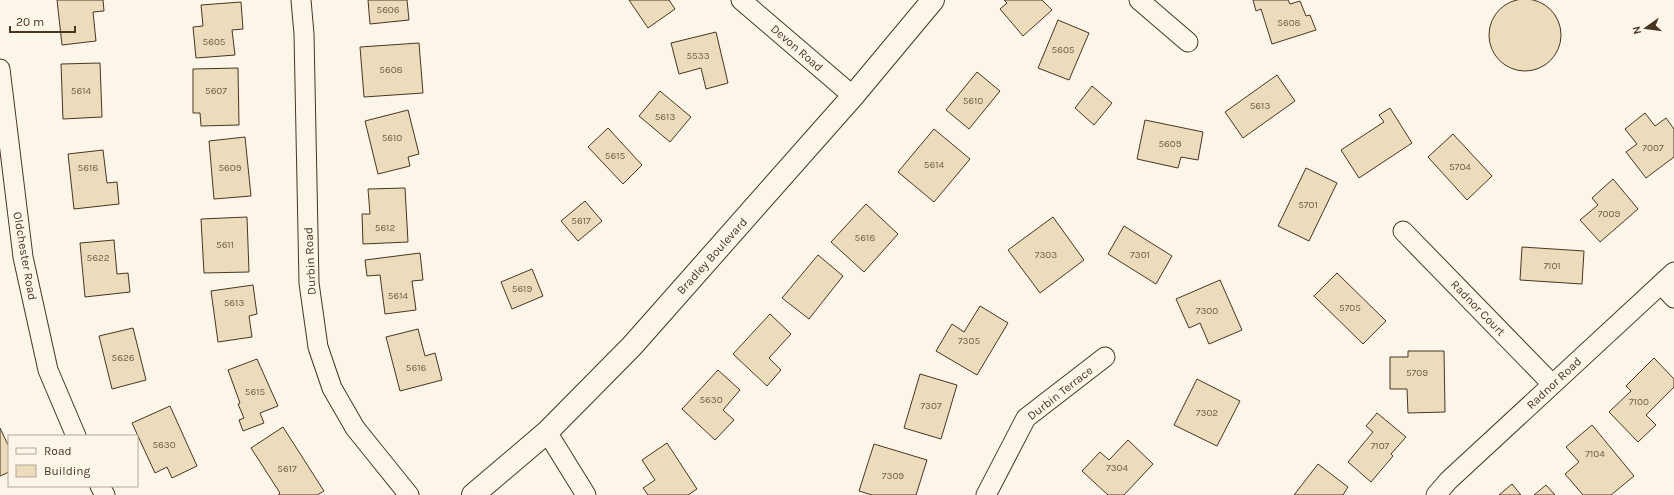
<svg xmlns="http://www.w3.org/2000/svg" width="1674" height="495" viewBox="0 0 1674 495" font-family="Karla,sans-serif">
<rect width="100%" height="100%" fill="#fbf6e9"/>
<g fill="#ecdcbc" stroke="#4a3520">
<circle cx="1525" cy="35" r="36"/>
<path d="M 57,0 L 103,0 L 104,11 L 93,12 L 96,41 L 62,45 Z"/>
<path d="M 368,0 L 407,0 L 409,20 L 370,24 Z"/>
<path d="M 629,0 L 669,0 L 675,9 L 648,28 Z"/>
<path d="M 1004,0 L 1042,0 L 1052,10 L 1023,36 L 1000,9 L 1007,3 Z"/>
<path d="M 1253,0 L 1288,0 L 1290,4 L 1300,1 L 1306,16 L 1310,15 L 1316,30 L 1272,44 L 1261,9 L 1256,11 Z"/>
<path d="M 241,2 L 243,29 L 232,30 L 235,55 L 196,58 L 193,27 L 203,26 L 201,5 Z"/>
<path d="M 1058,20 L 1089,33 L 1069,80 L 1038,68 Z"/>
<path d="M 716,32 L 728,83 L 706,89 L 701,68 L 679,74 L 671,43 Z"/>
<path d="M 419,43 L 423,93 L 364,97 L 360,47 Z"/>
<path d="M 100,63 L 102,117 L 63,119 L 61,64 Z"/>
<path d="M 238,68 L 239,125 L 201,126 L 200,113 L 193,113 L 193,69 Z"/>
<path d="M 977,72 L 1000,91 L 969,129 L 946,110 Z"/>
<path d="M 1277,75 L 1295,101 L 1243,138 L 1225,112 Z"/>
<path d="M 1092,86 L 1112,103 L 1094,125 L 1075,108 Z"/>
<path d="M 660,91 L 691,117 L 670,142 L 639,116 Z"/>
<path d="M 1390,108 L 1412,143 L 1359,178 L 1341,150 L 1384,122 L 1379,115 Z"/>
<path d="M 408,110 L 419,154 L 408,157 L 410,166 L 378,174 L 365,121 Z"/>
<path d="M 1645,113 L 1655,126 L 1666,118 L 1674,129 L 1674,157 L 1646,178 L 1626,152 L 1637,144 L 1625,129 Z"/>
<path d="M 1145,120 L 1203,132 L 1198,160 L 1181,157 L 1178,168 L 1137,159 Z"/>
<path d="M 608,128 L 642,165 L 623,184 L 588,147 Z"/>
<path d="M 934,129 L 970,159 L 934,202 L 898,172 Z"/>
<path d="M 1453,134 L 1492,176 L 1467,200 L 1428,157 Z"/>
<path d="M 245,137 L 251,196 L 214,199 L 209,141 Z"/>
<path d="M 103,150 L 107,183 L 117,182 L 119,204 L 74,209 L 68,154 Z"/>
<path d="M 1306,168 L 1337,183 L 1309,241 L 1278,226 Z"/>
<path d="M 1613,179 L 1638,209 L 1600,242 L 1580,220 L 1598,205 L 1592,198 Z"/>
<path d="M 405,188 L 408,242 L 363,244 L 362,214 L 370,214 L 368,189 Z"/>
<path d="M 585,201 L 602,221 L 578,241 L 561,221 Z"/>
<path d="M 866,204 L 898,234 L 864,272 L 831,242 Z"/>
<path d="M 247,217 L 249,272 L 204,273 L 201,219 Z"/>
<path d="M 1053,217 L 1084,260 L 1040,293 L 1008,250 Z"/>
<path d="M 1124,226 L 1172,256 L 1156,284 L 1108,254 Z"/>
<path d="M 114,240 L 117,274 L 128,273 L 130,292 L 85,297 L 80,243 Z"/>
<path d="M 1522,247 L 1584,251 L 1582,284 L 1520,280 Z"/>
<path d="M 420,253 L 423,280 L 412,281 L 416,310 L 385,314 L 380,275 L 367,276 L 365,260 Z"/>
<path d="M 818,255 L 843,276 L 809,319 L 782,298 Z"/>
<path d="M 532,269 L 543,296 L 512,309 L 501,282 Z"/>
<path d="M 1337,273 L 1386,321 L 1363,344 L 1314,296 Z"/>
<path d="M 1220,280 L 1242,330 L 1209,344 L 1200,323 L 1189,328 L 1176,299 Z"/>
<path d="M 253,285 L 257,314 L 249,316 L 252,337 L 218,342 L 211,291 Z"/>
<path d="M 980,306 L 1008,323 L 977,375 L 936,351 L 952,324 L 964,332 Z"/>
<path d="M 770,314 L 791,334 L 769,358 L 781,370 L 767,386 L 733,354 Z"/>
<path d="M 133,328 L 146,380 L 112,389 L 99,336 Z"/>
<path d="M 418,329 L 425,356 L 435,353 L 442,380 L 400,391 L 386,337 Z"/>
<path d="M 1408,351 L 1444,351 L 1445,412 L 1408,413 L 1407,389 L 1390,389 L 1390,357 L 1408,357 Z"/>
<path d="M 1654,358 L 1674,379 L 1674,387 L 1646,415 L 1656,425 L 1638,442 L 1609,412 L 1631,391 L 1626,386 Z"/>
<path d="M 257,359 L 278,406 L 260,413 L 264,423 L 243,431 L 239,420 L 244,418 L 238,404 L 240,403 L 228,370 Z"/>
<path d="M 718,370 L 740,390 L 723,410 L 734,420 L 715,440 L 682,409 Z"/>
<path d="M 920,374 L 957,385 L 941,439 L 904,428 Z"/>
<path d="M 1197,379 L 1240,401 L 1217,446 L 1174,425 Z"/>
<path d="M 170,406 L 197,466 L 172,478 L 167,467 L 155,473 L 132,423 Z"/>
<path d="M 1377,413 L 1406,437 L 1391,454 L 1393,456 L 1371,482 L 1348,462 L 1373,432 L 1366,426 Z"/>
<path d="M 1592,425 L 1634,476 L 1611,495 L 1583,495 L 1565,474 L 1579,462 L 1566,447 Z"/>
<path d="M 283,427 L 324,491 L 317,495 L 278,495 L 280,493 L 251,448 Z"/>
<path d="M 0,428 L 9,447 L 9,472 L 0,476 Z"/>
<path d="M 1128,440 L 1153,464 L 1124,495 L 1108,495 L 1082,471 L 1100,452 L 1109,460 Z"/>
<path d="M 667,443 L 697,489 L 688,495 L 648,495 L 643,488 L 655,480 L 642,460 Z"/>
<path d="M 874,444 L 927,460 L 916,495 L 872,495 L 859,491 Z"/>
<path d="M 1318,464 L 1348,487 L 1343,495 L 1294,495 Z"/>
<path d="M 1512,484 L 1521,495 L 1499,495 Z"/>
<path d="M 1546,485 L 1555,495 L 1534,495 Z"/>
</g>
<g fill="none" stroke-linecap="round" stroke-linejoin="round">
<defs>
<g id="street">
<path d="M 301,0 L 304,34 L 309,283 L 318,347 L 332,388 L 355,428 L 409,495"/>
<path d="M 741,0 L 853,96"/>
<path d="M 1139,0 L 1188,42"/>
<path d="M 0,69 L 23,257 L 48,370 L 76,436"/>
<path d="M 1403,231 L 1552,384"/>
<path d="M 1661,284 L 1674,298"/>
<path d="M 547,432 L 586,495"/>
<path d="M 100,486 L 105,495"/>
<path d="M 986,495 L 1026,418 L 1105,357"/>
<path d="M 1436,495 L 1448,481 L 1674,272"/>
</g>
<path id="secondary" d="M 473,495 L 547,432 L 632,346 L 853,96 L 933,0"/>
</defs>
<use href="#street" stroke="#4a3520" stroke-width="21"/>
<use href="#secondary" stroke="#4a3520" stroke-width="24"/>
<use href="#street" stroke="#fbf6e9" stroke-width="19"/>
<use href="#secondary" stroke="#fbf6e9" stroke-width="22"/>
</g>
<g text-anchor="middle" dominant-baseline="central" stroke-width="3" stroke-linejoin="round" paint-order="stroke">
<g font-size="10" fill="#725f47">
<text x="388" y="10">5606</text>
<text x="1289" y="23">5608</text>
<text x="214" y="42">5605</text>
<text x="1063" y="50">5605</text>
<text x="698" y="56">5533</text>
<text x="391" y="70">5608</text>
<text x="81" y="91">5614</text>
<text x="216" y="91">5607</text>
<text x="973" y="101">5610</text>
<text x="1260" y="106">5613</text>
<text x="665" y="117">5613</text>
<text x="392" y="138">5610</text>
<text x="1170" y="144">5609</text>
<text x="1653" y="148">7007</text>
<text x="615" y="156">5615</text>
<text x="934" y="165">5614</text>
<text x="1460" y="167">5704</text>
<text x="88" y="168">5618</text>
<text x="230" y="168">5609</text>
<text x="1308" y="205">5701</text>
<text x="1609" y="214">7009</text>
<text x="581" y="221">5617</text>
<text x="385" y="228">5612</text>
<text x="865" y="238">5618</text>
<text x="225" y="245">5611</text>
<text x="1046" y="255">7303</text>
<text x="1140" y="255">7301</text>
<text x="98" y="258">5622</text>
<text x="1552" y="266">7101</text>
<text x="522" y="289">5619</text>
<text x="398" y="296">5614</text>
<text x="234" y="303">5613</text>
<text x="1350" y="308">5705</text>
<text x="1207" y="311">7300</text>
<text x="969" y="341">7305</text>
<text x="123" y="358">5626</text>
<text x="416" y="368">5616</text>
<text x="1417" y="373">5709</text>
<text x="255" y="392">5615</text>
<text x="711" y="400">5630</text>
<text x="1639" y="402">7100</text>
<text x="931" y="406">7307</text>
<text x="1207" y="413">7302</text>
<text x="164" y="445">5630</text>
<text x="1380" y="446">7107</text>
<text x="1595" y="454">7104</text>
<text x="1117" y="468">7304</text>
<text x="287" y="469">5617</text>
<text x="893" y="476">7309</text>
</g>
<g font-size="12" fill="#4a3520" stroke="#fbf6e9">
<text transform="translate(797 48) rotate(41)">Devon Road</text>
<text transform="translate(25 256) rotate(80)">Oldchester Road</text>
<text transform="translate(712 256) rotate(-48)">Bradley Boulevard</text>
<text transform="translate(310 261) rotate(-93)">Durbin Road</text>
<text transform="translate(1478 308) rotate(46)">Radnor Court</text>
<text transform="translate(1554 383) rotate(-43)">Radnor Road</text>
<text transform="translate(1060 393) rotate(-38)">Durbin Terrace</text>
</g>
</g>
<rect x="8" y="435" width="130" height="52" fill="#fbf6e9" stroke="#b4a999"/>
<rect x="16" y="448" width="20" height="6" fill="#fbf6e9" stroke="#b4a999"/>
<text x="44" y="455" font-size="12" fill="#4a3520">Road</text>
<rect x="16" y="465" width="20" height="12" fill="#ecdcbc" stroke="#b4a999"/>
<text x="44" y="475" font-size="12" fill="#4a3520">Building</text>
<g transform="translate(1646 28) rotate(256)" stroke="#fbf6e9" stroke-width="3" paint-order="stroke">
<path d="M0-3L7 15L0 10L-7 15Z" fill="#4a3520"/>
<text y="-6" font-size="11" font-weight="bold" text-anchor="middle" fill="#4a3520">N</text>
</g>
<path d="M10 26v6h65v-6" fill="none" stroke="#4a3520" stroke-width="2"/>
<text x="16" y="26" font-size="12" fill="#4a3520" stroke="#fbf6e9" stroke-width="3" paint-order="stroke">20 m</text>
</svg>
